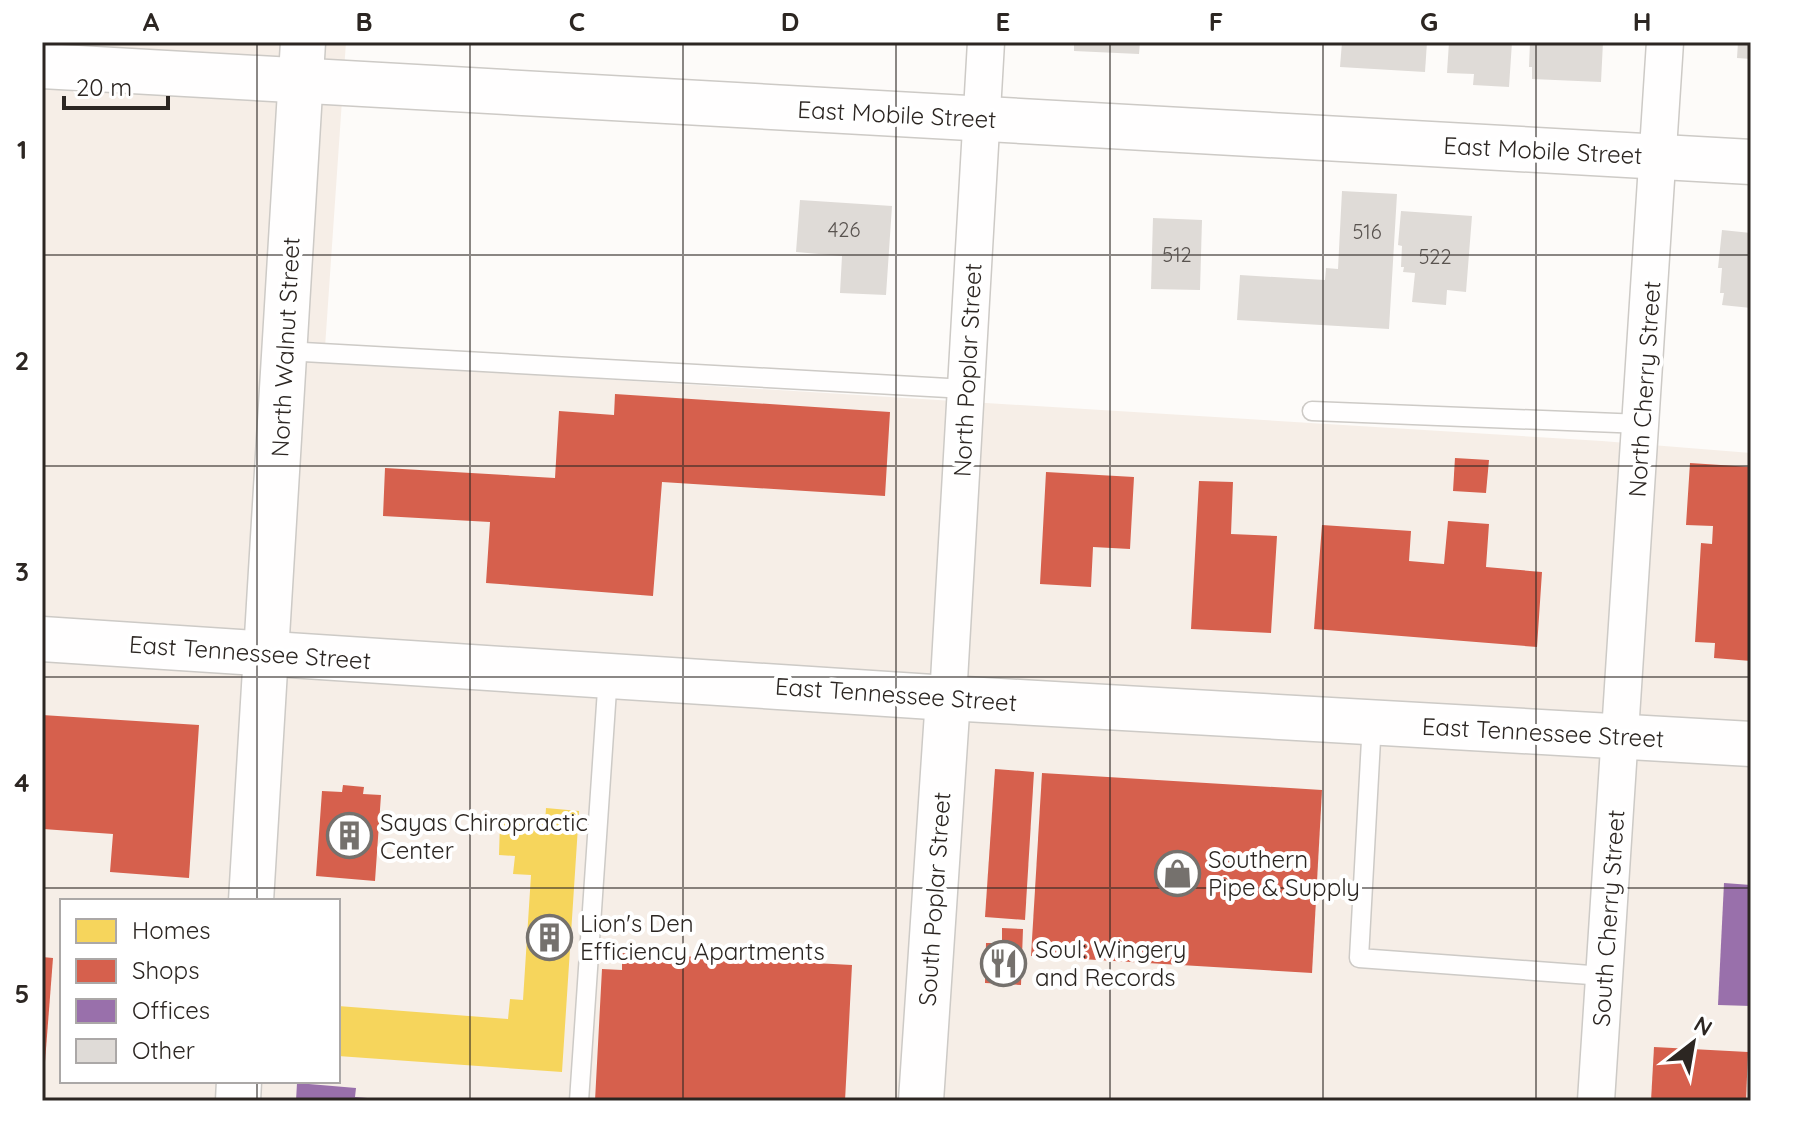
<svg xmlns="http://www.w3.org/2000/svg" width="1793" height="1143" viewBox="0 0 1793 1143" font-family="Quicksand,sans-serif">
<rect width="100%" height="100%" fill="#fdfbf9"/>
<path fill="#f6eee7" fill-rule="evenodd" d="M 42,42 L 346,42 L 324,362 L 1602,441 L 1751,453 L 1751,1101 L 42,1101 ZM 62,901 L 338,901 L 338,1081 L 62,1081 Z"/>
<path fill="#f6d55c" d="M 546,808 L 579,811 L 562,1072 L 338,1056 L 338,1006 L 508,1019 L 510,999 L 523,1000 L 531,875 L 513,874 L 515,856 L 499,855 L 500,822 L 545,824 Z"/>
<g fill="#d6604d">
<path d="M 615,394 L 890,412 L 885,496 L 662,482 L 653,596 L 486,583 L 490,522 L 383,516 L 385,468 L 555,478 L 559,411 L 614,415 Z"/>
<path d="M 1455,458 L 1489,460 L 1486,493 L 1453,491 Z"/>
<path d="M 1690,463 L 1751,467 L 1751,661 L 1714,658 L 1715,643 L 1695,642 L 1701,543 L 1712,544 L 1713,526 L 1686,525 Z"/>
<path d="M 1046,472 L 1134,477 L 1130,549 L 1093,547 L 1091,587 L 1040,584 Z"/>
<path d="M 1199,481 L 1233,482 L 1231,534 L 1277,536 L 1271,633 L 1191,629 Z"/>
<path d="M 1448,521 L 1489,524 L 1486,567 L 1542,572 L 1537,647 L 1314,629 L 1322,525 L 1411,531 L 1409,561 L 1444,564 Z"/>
<path d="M 42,715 L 199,725 L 189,878 L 110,872 L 113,834 L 43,829 L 45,796 L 42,796 Z"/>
<path d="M 995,769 L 1034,772 L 1025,920 L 985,917 Z"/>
<path d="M 1042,773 L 1322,790 L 1312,973 L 1031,956 Z"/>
<path d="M 343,785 L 364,787 L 363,794 L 381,795 L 375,881 L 316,876 L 322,791 L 342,792 Z"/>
<path d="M 1002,928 L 1023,929 L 1021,985 L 985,983 L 986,943 L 1002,943 Z"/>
<path d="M 622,953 L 852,965 L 845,1101 L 595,1101 L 602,969 L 622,970 Z"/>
<path d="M 42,957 L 53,958 L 44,1075 L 42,1075 Z"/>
<path d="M 1654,1047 L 1748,1052 L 1746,1101 L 1651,1101 Z"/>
</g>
<g fill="#9970ab">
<path d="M 1724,883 L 1751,885 L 1751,1006 L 1718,1005 Z"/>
<path d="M 297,1083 L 356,1088 L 355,1097 L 380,1099 L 380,1101 L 296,1101 Z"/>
</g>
<g fill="#dfdbd7">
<path d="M 1074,42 L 1140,42 L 1139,54 L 1074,51 Z"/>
<path d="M 1342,42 L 1427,42 L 1425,72 L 1340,67 Z"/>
<path d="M 1449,42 L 1512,42 L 1509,87 L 1473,85 L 1474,74 L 1447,73 Z"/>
<path d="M 1530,42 L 1603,42 L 1601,82 L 1532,79 L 1532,67 L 1529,67 Z"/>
<path d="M 1738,42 L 1751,42 L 1751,59 L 1737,58 Z"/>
<path d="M 1342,191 L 1397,194 L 1389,329 L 1237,320 L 1240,275 L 1325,280 L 1326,268 L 1338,269 Z"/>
<path d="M 800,200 L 892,206 L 886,295 L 840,293 L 842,256 L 796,252 Z"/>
<path d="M 1401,211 L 1472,216 L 1466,292 L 1447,290 L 1446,305 L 1412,302 L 1415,273 L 1403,272 L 1404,267 L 1401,267 L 1402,246 L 1398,245 Z"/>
<path d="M 1153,218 L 1202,220 L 1200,290 L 1151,289 Z"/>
<path d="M 1722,230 L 1751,233 L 1751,308 L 1722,305 L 1724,293 L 1720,293 L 1722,268 L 1718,268 Z"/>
</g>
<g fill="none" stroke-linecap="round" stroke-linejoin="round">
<defs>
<g id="service">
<path d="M 285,351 L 966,389"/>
<path d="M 1312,411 L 1642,424"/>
<path d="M 1372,722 L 1359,958 L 1604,976"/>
<path d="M 579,1101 L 608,675"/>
</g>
<g id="minor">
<path d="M 948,698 L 986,42"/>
<path d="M 1596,1101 L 1665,42"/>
</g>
<g id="tertiary">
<path d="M 42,66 L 1751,162"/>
<path d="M 251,901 L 303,42"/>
<path d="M 238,1101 L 239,1081"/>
<path d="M 921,1101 L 948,698"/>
</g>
<path id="secondary" d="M 42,639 L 948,698 L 1751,744"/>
</defs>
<use href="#service" stroke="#cdcac6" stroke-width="21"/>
<use href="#minor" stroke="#cdcac6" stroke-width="39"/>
<use href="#tertiary" stroke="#cdcac6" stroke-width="47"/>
<use href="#secondary" stroke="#cdcac6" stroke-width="47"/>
<use href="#service" stroke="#fffefe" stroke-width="18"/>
<use href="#minor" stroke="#fffefe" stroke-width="36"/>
<use href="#tertiary" stroke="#fffefe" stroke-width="44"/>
<use href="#secondary" stroke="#fffefe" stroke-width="44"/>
</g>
<path fill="none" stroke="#2c2622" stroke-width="2" stroke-opacity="0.55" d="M 257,42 L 257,901M 470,42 L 470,1101M 683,42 L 683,1101M 896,42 L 896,1101M 1110,42 L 1110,1101M 1323,42 L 1323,1101M 1536,42 L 1536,1101M 42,255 L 1751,255M 42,466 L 1751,466M 42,677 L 1751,677M 42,888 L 1751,888M 257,1081 L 257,1101"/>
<defs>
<symbol id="building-ring" viewBox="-11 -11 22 22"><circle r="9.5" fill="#fff" stroke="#75716d" stroke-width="1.5"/><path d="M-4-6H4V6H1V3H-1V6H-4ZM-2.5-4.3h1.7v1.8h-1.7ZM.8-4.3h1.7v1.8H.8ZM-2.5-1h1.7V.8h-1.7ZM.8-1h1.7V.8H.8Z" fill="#75716d"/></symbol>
<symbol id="shop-ring" viewBox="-11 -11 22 22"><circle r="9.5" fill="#fff" stroke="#75716d" stroke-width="1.5"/><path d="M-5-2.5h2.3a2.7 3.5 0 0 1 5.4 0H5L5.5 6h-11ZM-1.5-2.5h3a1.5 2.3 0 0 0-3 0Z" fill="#75716d"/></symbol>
<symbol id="restaurant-ring" viewBox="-11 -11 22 22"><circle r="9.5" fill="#fff" stroke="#75716d" stroke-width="1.5"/><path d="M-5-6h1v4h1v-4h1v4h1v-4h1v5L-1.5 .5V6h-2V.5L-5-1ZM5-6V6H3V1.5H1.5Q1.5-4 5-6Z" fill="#75716d"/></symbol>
</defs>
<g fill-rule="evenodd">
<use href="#building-ring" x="324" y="810" width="51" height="51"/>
<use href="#shop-ring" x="1152" y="848" width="51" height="51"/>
<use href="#building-ring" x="524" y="912" width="51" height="51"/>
<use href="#restaurant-ring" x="978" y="938" width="51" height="51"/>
</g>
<g text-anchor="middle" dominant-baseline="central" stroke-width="8" stroke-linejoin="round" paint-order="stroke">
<g font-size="20" fill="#59534f">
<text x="844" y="229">426</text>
<text x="1367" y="231">516</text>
<text x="1177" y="254">512</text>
<text x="1435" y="256">522</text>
</g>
<g font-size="24" fill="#2c2622" stroke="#fff">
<text transform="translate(897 114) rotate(3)">East Mobile Street</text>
<text transform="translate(1543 150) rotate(3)">East Mobile Street</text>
<text transform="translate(285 347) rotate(-87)">North Walnut Street</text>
<text transform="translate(967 370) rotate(-87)">North Poplar Street</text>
<text transform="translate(1644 389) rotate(-86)">North Cherry Street</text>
<text transform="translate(250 652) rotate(4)">East Tennessee Street</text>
<text transform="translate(896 694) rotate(4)">East Tennessee Street</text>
<text transform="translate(1543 732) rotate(3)">East Tennessee Street</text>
<text transform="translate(934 899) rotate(-86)">South Poplar Street</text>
<text transform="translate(1608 918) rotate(-86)">South Cherry Street</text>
</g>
<g font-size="24" fill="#2c2622" stroke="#fff" text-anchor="start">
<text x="380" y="822">Sayas Chiropractic<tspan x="380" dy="28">Center</tspan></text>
<text x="1208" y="859">Southern<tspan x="1208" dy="28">Pipe &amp; Supply</tspan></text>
<text x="580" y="923">Lion's Den<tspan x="580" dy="28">Efficiency Apartments</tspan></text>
<text x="1035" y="949">Soul: Wingery<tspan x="1035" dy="28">and Records</tspan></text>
</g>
</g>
<rect width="1793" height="1143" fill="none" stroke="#ffffff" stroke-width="88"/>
<rect x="60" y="899" width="280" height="184" fill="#ffffff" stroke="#aba8a7" stroke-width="2"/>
<rect x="76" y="919" width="40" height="24" fill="#f6d55c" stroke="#aba8a7" stroke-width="2"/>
<text x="132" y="939" font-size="24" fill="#2c2622">Homes</text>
<rect x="76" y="959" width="40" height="24" fill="#d6604d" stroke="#aba8a7" stroke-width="2"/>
<text x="132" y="979" font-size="24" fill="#2c2622">Shops</text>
<rect x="76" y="999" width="40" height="24" fill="#9970ab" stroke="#aba8a7" stroke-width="2"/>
<text x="132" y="1019" font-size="24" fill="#2c2622">Offices</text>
<rect x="76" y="1039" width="40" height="24" fill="#dfdbd7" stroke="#aba8a7" stroke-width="2"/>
<text x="132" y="1059" font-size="24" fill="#2c2622">Other</text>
<g transform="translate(1693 1043) rotate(31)" stroke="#ffffff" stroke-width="6" paint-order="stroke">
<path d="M0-6L14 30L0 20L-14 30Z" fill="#2c2622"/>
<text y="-12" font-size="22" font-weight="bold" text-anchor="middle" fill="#2c2622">N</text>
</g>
<path d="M64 96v12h104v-12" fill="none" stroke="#2c2622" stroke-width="4"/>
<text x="76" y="96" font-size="24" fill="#2c2622" stroke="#ffffff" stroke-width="6" paint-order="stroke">20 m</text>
<rect x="44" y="44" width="1705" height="1055" fill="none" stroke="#2c2622" stroke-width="3"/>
<g font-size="26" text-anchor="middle" font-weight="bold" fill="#2c2622">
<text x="151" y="31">A</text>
<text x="364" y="31">B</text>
<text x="577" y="31">C</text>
<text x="790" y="31">D</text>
<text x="1003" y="31">E</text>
<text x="1216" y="31">F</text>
<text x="1429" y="31">G</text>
<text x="1642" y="31">H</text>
<text x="22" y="159">1</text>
<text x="22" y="370">2</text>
<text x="22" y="581">3</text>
<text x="22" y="792">4</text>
<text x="22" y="1003">5</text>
</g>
</svg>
